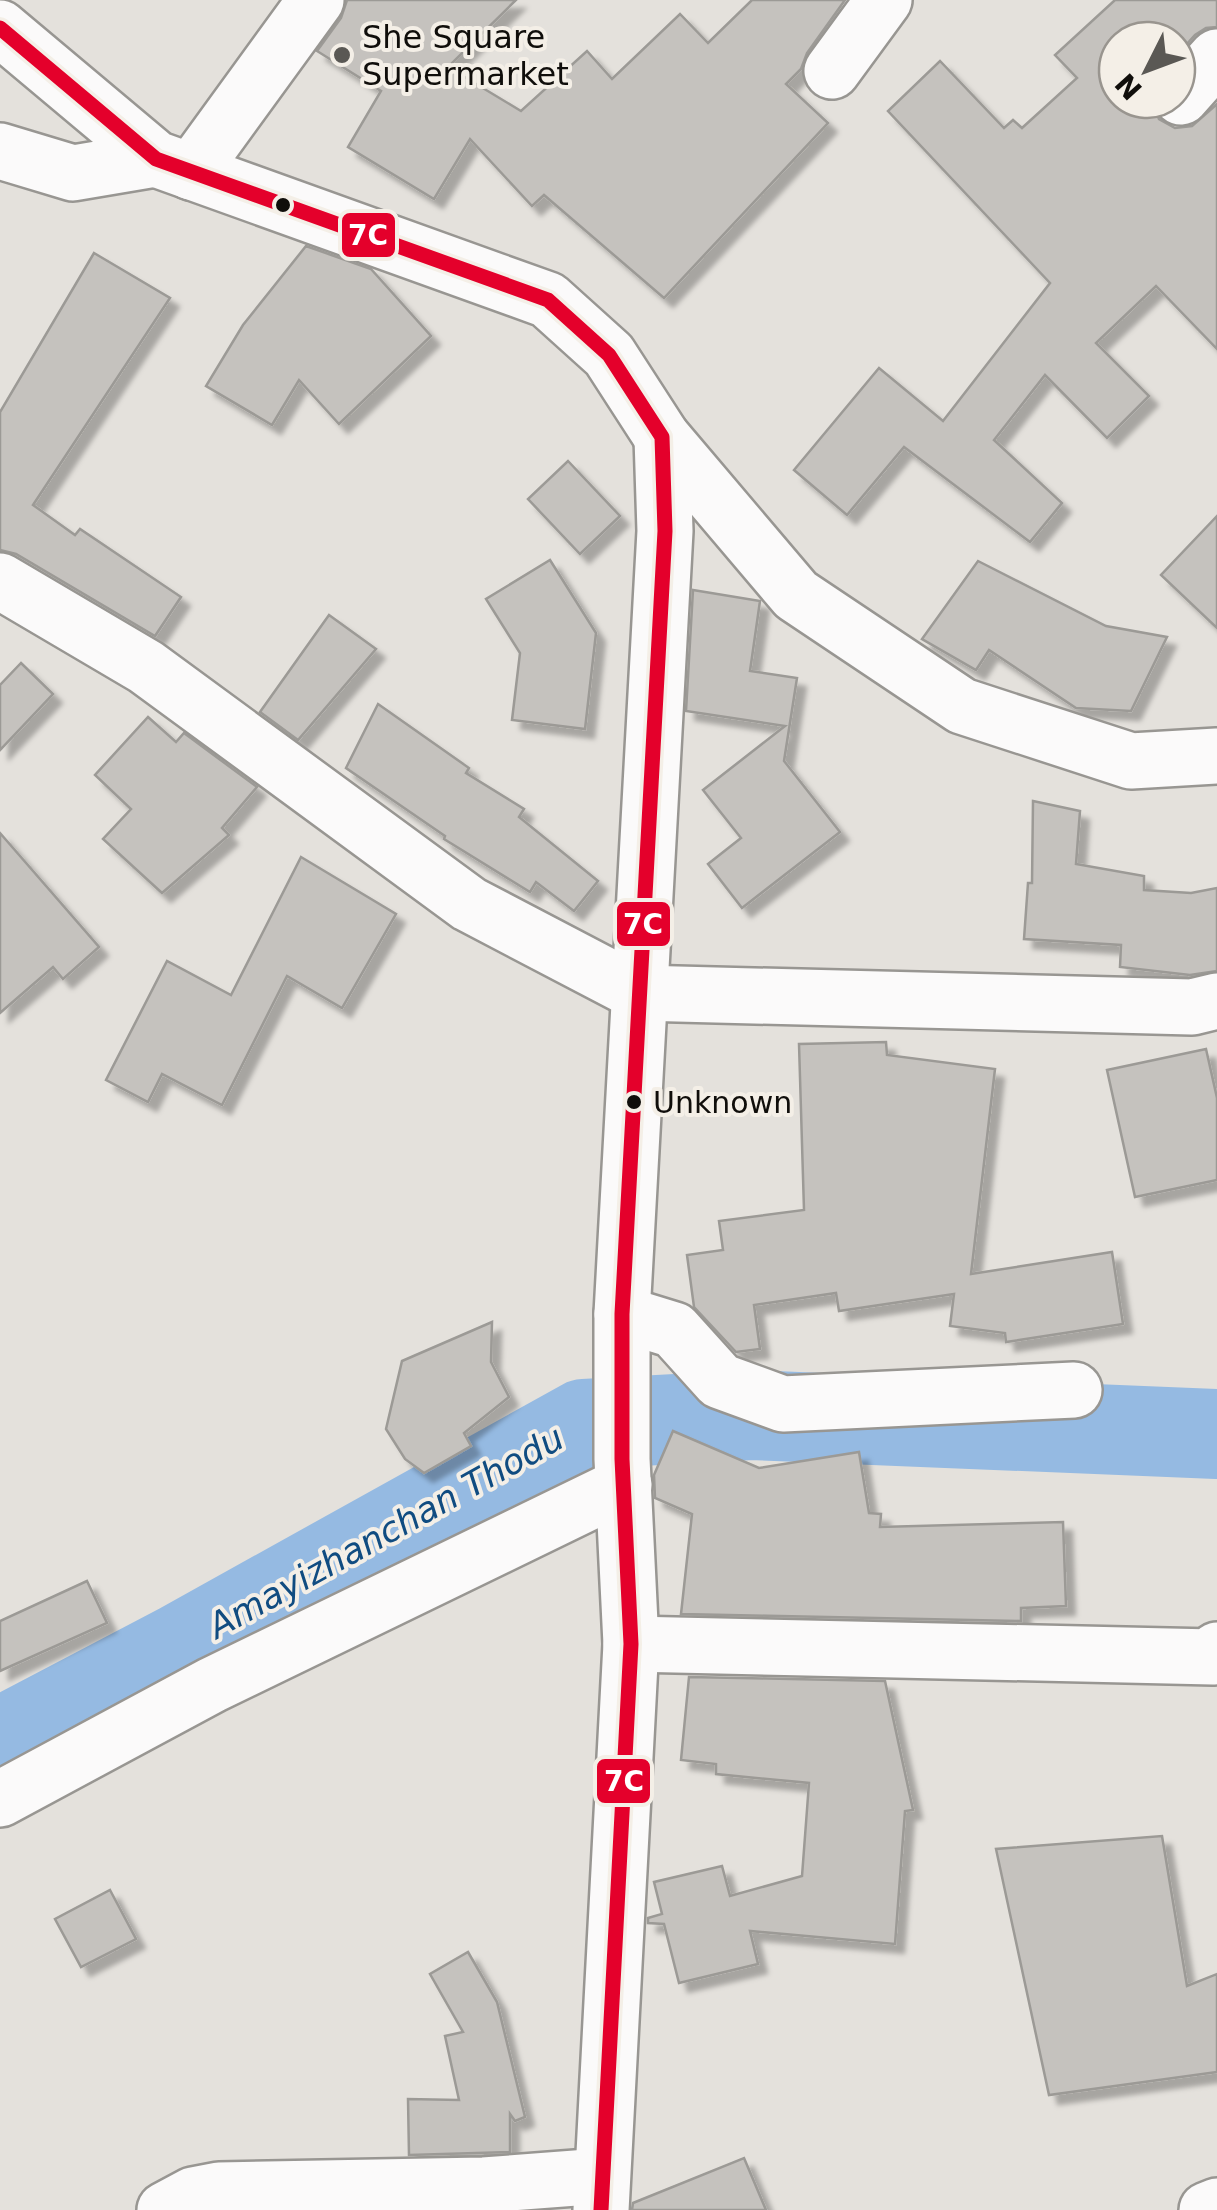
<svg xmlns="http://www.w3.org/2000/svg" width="1217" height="2210" viewBox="0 0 1217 2210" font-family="'DejaVu Sans',sans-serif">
<defs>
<filter id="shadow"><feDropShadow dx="9" dy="9" stdDeviation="2.5" flood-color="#0004"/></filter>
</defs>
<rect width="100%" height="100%" fill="#e4e1dc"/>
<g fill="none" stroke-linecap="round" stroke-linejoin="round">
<path stroke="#95bae2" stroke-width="90" d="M 0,1743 L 181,1648 L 584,1424 L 751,1415 L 1217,1434"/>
</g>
<g fill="#c5c2be" stroke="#9c9a96" stroke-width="2.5" filter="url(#shadow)">
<path d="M 347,0 L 516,0 L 448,67 L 521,111 L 587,51 L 612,79 L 680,14 L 708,43 L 752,0 L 845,0 L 807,53 L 801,69 L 786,84 L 828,123 L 664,298 L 544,195 L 532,206 L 470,139 L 434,199 L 348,147 L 381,91 L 317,51 L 341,18 Z"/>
<path d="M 1115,0 L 1217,0 L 1217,27 L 1206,28 L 1195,35 L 1177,55 L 1177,40 L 1117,40 L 1117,100 L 1151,100 L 1159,119 L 1175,128 L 1192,126 L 1217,104 L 1217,349 L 1156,286 L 1096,343 L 1149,396 L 1107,438 L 1045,375 L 994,440 L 1062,503 L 1030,542 L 904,447 L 847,515 L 794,470 L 879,368 L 943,421 L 1050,283 L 888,111 L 940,61 L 1004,128 L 1013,120 L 1022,128 L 1077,78 L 1055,55 Z"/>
<path d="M 306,246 L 371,269 L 431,336 L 339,424 L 299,380 L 272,425 L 206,386 L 243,325 Z"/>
<path d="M 94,253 L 170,298 L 33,505 L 75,535 L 80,529 L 181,597 L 155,636 L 16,554 L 0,550 L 0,412 Z"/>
<path d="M 568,461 L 620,516 L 580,554 L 528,499 Z"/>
<path d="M 1217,516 L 1217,628 L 1161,575 Z"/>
<path d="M 550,560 L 596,633 L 585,729 L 512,720 L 520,653 L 486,599 Z"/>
<path d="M 978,561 L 1106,626 L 1167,637 L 1131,711 L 1076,708 L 989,650 L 976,670 L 922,639 Z"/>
<path d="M 693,590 L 760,601 L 750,671 L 797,678 L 784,761 L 840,832 L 742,908 L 708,864 L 741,838 L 703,790 L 785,726 L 686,711 Z"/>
<path d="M 329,615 L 376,649 L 298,740 L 260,712 Z"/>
<path d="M 21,663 L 53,694 L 0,750 L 0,685 Z"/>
<path d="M 378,704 L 469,768 L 466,773 L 524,809 L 519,817 L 598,881 L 574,911 L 536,882 L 530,892 L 444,839 L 445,836 L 346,768 Z"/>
<path d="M 148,717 L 176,742 L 184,733 L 257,787 L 222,828 L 229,835 L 162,893 L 103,839 L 131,809 L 95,775 Z"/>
<path d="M 1033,801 L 1080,811 L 1076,864 L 1144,876 L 1144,890 L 1191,893 L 1217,888 L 1217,971 L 1190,975 L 1120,967 L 1121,945 L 1024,939 L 1028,883 L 1032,883 Z"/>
<path d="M 0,833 L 99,947 L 63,979 L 53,967 L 0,1013 Z"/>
<path d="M 301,857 L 396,914 L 342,1008 L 287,976 L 222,1105 L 162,1074 L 148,1102 L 106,1080 L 167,961 L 231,995 Z"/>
<path d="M 886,1042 L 887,1055 L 995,1069 L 971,1274 L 1112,1252 L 1123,1324 L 1006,1342 L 1005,1333 L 950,1326 L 954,1294 L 839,1311 L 836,1293 L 754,1305 L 760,1349 L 736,1352 L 694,1307 L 687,1255 L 723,1250 L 719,1221 L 804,1210 L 799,1044 Z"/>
<path d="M 1206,1049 L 1217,1098 L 1217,1180 L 1135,1197 L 1107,1070 Z"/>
<path d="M 492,1322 L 491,1362 L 509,1397 L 464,1433 L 471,1446 L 424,1473 L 405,1459 L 386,1429 L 402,1361 Z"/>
<path d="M 673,1431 L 759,1468 L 859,1452 L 869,1513 L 881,1514 L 880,1527 L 1063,1522 L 1066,1606 L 1021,1608 L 1021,1621 L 681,1614 L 692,1514 L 655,1498 L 654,1475 Z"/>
<path d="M 87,1581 L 107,1623 L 0,1671 L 0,1621 Z"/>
<path d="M 689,1677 L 885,1681 L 913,1810 L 905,1811 L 895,1944 L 750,1931 L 758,1964 L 679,1983 L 664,1924 L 648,1923 L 648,1918 L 662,1914 L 654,1882 L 722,1866 L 730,1896 L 802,1876 L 809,1783 L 716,1774 L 716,1764 L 681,1760 Z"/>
<path d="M 1162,1836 L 1187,1986 L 1217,1974 L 1217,2072 L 1049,2095 L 996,1849 Z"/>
<path d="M 110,1890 L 136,1939 L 81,1967 L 55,1919 Z"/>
<path d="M 468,1952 L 497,2002 L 525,2117 L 515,2121 L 510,2114 L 510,2152 L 409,2155 L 408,2099 L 459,2100 L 445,2036 L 463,2032 L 430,1974 Z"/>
<path d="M 744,2158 L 766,2210 L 632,2210 L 633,2203 Z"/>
</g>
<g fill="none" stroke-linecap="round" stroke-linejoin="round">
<defs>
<g id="street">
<path d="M 832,71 L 884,0"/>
<path d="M 1181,97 L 1217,57"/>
<path d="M 191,172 L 316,0"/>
<path d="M 0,581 L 146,667 L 469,904 L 639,993 L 1192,1007 L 1217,1001"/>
<path d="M 622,1314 L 674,1330 L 720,1381 L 783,1404 L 1074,1390"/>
<path d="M 631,1644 L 1213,1657 L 1217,1650"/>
<path d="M 0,1799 L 212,1685 L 624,1485"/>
<path d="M 165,2210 L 193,2195 L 219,2190 L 484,2185 L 602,2176"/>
<path d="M 1207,2210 L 1217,2206"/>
</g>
<g id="secondary">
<path d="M 0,28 L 156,159 L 548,300 L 609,355 L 662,437 L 796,595 L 962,706 L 1131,761 L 1217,756"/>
<path d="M 0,151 L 73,173 L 156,159"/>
<path d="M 601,2210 L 631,1644 L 622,1459 L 622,1314 L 665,531 L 662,437"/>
</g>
</defs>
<use href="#street" stroke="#989692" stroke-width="60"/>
<use href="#secondary" stroke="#989692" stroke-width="60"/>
<use href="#street" stroke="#fbfafa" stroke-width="55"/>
<use href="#secondary" stroke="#fbfafa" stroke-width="55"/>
<defs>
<path id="bus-1" d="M 0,28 L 156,159 L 548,300 L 609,355 L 662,437 L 665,531 L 622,1314 L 622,1459 L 631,1644 L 601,2210"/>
</defs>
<use href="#bus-1" stroke="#f4efe7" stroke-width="22"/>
<use href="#bus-1" stroke="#e4002b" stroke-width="15"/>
</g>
<circle fill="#5a5854" stroke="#f4efe7" stroke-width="4" cx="342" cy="55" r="10"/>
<g fill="#100e0b" stroke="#f4efe7" stroke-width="4">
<circle cx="283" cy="205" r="9"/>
<circle cx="634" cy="1102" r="9"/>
</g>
<g text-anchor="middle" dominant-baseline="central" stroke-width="8" stroke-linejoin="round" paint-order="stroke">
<g font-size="30" fill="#100e0b" stroke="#f4efe7" text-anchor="start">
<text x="653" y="1102">Unknown</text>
</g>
<g font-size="32" fill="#100e0b" stroke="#f4efe7" text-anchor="start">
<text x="362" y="37">She Square<tspan x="362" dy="37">Supermarket</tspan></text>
</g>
<g font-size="35" font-style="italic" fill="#104c81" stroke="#f4efe7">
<text transform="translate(386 1532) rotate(-29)">Amayizhanchan Thodu</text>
</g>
</g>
<g stroke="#f4efe7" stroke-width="4">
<rect x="340" y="211" width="57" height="48" rx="10" fill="#e4002b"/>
<rect x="615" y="900" width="57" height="48" rx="10" fill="#e4002b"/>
<rect x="595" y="1757" width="57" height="48" rx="10" fill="#e4002b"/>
</g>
<g font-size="28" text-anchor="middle" font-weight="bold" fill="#fff">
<text x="368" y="245">7C</text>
<text x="643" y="934">7C</text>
<text x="624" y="1791">7C</text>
</g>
<g transform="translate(1147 70) rotate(228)"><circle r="48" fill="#f4efe7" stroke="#99958f" stroke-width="2.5"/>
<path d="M0-8L18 38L0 25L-18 38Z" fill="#5a5854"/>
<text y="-15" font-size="28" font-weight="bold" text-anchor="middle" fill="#100e0b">N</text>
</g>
</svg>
